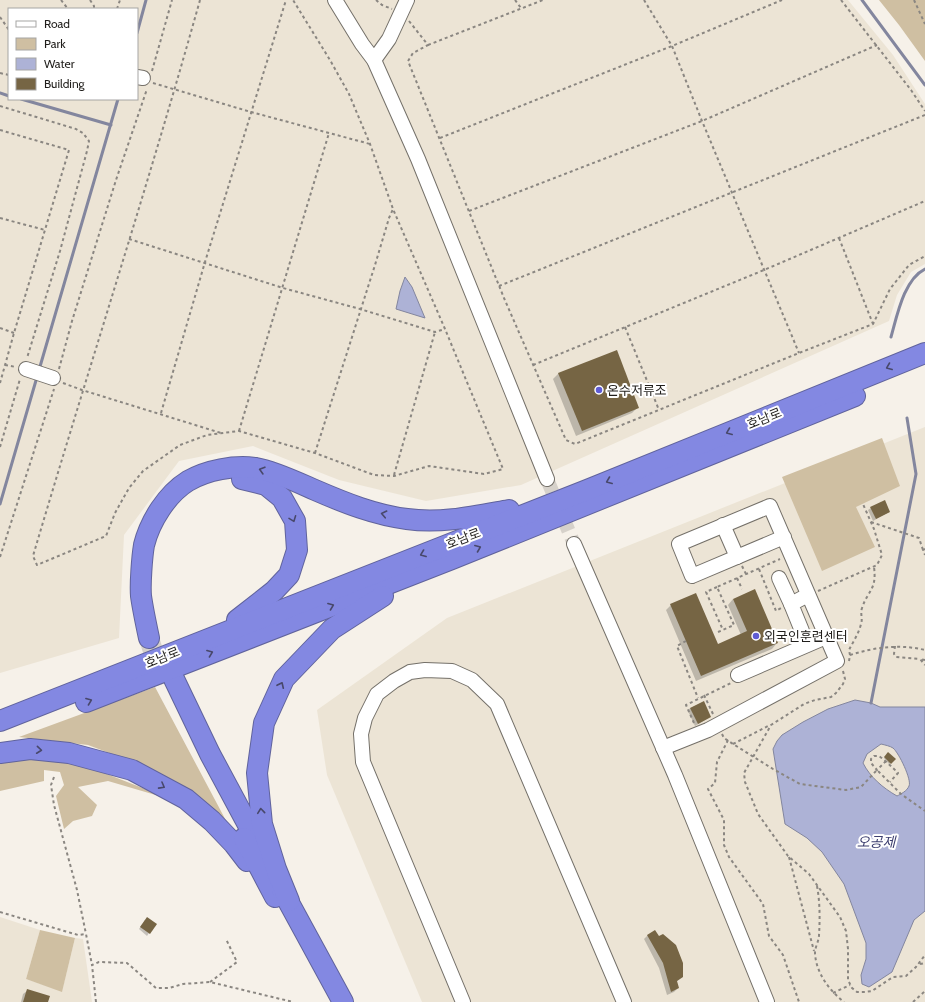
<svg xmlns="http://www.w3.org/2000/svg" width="925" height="1002" viewBox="0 0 925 1002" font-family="Cabin,'Noto Sans KR',sans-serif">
<rect width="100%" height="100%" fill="#f6f1e9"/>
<g fill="#ece4d5" fill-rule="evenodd">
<path d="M 0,0 L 848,0 L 893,55 L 925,104 L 925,264 L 911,272 L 897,295 L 889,321 L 521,485 L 426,501 L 339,480 L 253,446 L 179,461 L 124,535 L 119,638 L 0,673 ZM 9,9 L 137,9 L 137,99 L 9,99 Z"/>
<path d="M 925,427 L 925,1002 L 422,1002 L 327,775 L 317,710 L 447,618 Z"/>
<path d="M 0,917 L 40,930 L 26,979 L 62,991 L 75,938 L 83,939 L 92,1002 L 0,1002 Z"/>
</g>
<g fill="#cfbfa2">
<path d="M 879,0 L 925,0 L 925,61 L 899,25 Z"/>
<path d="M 882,438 L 900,486 L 856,507 L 875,547 L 822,571 L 782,477 Z"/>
<path d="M 155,687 L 231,830 L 144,766 L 88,745 L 19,737 Z"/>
<path d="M 58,755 L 176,801 L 108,781 L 78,787 L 97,805 L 92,816 L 73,821 L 64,829 L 56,796 L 64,785 L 60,772 L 44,770 L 44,781 L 0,791 L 0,760 Z"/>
<path d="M 40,930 L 75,938 L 62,992 L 26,979 Z"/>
</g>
<g fill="#adb2d6" stroke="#83869e" fill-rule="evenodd">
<path d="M 405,277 L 412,287 L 425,318 L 396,309 L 400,291 Z"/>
<path d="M 855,700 L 871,703 L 880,707 L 925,707 L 925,911 L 914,920 L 892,972 L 869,987 L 862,984 L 861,975 L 866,959 L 866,943 L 844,884 L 822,852 L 807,838 L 785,824 L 773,749 L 777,741 L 782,735 L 803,722 L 828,709 ZM 881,744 C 885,745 890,746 893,748 C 899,753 912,780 909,786 C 907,791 901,794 897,796 C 883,788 870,777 863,763 L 867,754 Z"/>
</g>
<g fill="#0003">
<path d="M 559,373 L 637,408 L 632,413 L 576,436 L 553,379 Z"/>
<path d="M 871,508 L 889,512 L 873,521 L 868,510 Z"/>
<path d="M 733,599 L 777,643 L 772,649 L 696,681 L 666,610 L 671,605 L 717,645 L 741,635 L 728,605 Z"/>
<path d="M 690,708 L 710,717 L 695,726 L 688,711 Z"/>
<path d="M 888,753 L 894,759 L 889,764 L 884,758 Z"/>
<path d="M 145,920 L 149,933 L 147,936 L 139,929 Z"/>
<path d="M 648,935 L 682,977 L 676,982 L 678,988 L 674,992 L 667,995 L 659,968 L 644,939 Z"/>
<path d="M 27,991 L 47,1002 L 21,1002 L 23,994 Z"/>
</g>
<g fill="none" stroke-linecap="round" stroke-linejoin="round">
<g stroke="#83869e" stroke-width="3">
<path d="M 862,0 L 925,85"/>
<path d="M 137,33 L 146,0"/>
<path d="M 0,93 L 9,96"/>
<path d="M 21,99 L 111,125"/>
<path d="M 891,337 C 897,316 904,279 925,269"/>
<path d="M 39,370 L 118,99"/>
<path d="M 0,504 L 37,377"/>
<path d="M 871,703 L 916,474 L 907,418"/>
</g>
</g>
<g fill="#766544">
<path d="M 617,350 L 639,408 L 582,431 L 558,373 Z"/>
<path d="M 885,500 L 890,512 L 876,519 L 870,507 Z"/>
<path d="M 755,589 L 778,643 L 701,676 L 670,604 L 696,593 L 718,644 L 747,631 L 733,599 Z"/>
<path d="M 704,701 L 711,717 L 698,724 L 690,708 Z"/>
<path d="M 888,752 L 896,759 L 891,764 L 884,757 Z"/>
<path d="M 147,917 L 157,924 L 150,934 L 140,927 Z"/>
<path d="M 655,930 L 659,936 L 663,934 L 676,945 L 683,963 L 683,977 L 677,981 L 679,988 L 671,992 L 663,963 L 647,935 Z"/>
<path d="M 27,989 L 50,996 L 48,1002 L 23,1002 Z"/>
</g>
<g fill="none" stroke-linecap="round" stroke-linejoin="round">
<path stroke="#d6d1ca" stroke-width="14" stroke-dasharray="14 7" stroke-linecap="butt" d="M 547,479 L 574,544"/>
<path stroke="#d6d1ca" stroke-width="20" stroke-dasharray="20 10" stroke-linecap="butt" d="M 149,638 L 163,684"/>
<defs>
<g id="minor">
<path d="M 335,0 L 362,44 L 374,60 L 418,159 L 547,479"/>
<path d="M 374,60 L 389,39 L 407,0"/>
<path d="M 137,77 L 143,78"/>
<path d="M 26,369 L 53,378"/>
<path d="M 723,525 L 737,557"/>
<path d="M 574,544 L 675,775 L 767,1002"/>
<path d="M 779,578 L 791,604"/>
<path d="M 802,631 L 791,604 L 808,595"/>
<path d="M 738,675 L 826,637"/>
<path d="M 663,748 L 708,730 L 837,661 L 770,506 L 679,544 L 692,576 L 784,537"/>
<path d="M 463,1002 L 363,762 L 361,734 L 365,718 L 377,694 L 394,681 L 410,672 L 425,670 L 452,671 L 472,680 L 497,704 L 624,1002"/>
</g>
<g id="highway">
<path d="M 237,620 L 274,591 L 289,575 L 297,550 L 295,521 L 282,498 L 266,485 L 242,479"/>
<path d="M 149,638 C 146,624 143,610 141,596 C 140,584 142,557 144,545 C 150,521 167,494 188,481 C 207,470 234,465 256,468 C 274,471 299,483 315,490 C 345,503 375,515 407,519 C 441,524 476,516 509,510"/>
<path d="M 174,679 L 210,754 L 261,849"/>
<path d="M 86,702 L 452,559 L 855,396"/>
<path d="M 0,721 L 587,490 L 925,353"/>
<path d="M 0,753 L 30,749 L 69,753 L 132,770 L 186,799 L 212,821 L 234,844 L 247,861"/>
<path d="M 244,838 L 275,897"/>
<path d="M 282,890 L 343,1002"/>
<path d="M 289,901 L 276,869 L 262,824 L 257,773 L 264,723 L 284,679 L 332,629 L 383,596"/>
</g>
</defs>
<use href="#minor" stroke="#747069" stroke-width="16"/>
<use href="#highway" stroke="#60639c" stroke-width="22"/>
<g stroke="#8a8681" stroke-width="2" stroke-dasharray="3 3" stroke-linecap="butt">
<path d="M 61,0 L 68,9"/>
<path d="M 90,0 L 94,6 L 94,9"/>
<path d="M 200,0 C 148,186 88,370 33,556 L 37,565 L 106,536 L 115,513 L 129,488 L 143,471 L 180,445 L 207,435 L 239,431 L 315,453 L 374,475 L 394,476 L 429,466 L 484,474 L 503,469 L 445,329 L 393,209 L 370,144 L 349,94 L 330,60 L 293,0"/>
<path d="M 376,0 L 382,5 L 392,9"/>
<path d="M 515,0 L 521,8"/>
<path d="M 644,0 L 672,46 L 702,121 L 799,353"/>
<path d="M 841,0 L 911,90 L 925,111"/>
<path d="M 914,0 L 925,24"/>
<path d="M 117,9 L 120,0"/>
<path d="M 0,17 L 9,30"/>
<path d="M 409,21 L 428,45 L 413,53 L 408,61 L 504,298 L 566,440 L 575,444 L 799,353 L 873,324 L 890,289 L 909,265 L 925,256"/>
<path d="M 428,45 L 543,0"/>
<path d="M 152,71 L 172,0"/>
<path d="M 0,73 L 9,75"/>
<path d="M 153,83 L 251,112 L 370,144"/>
<path d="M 0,106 L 76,129 L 83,133 L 89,141 L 87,151 L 60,251 L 27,358"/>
<path d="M 0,130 L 69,150 L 14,333 L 0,383"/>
<path d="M 440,138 L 672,46 L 782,0"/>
<path d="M 469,211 L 702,121 L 877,45"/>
<path d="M 0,218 L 45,230"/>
<path d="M 839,238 L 873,324"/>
<path d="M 129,239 L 283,288 L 360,309 L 435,332 L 445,329"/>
<path d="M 499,286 L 925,115"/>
<path d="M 625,327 L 659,410"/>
<path d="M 0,328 L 14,333"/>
<path d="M 5,365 L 16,367"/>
<path d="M 533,365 L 764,270 L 925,201"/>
<path d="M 59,369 L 72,321 L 116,180 L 147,89"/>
<path d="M 63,383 L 82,390 L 221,433"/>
<path d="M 161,413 L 205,262 L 286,0"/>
<path d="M 239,431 L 329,133"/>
<path d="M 0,447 L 20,379"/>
<path d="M 315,453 L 375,265 L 389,218 L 393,209"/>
<path d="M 394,475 L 435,332"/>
<path d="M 871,522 L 919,538 L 923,550"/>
<path d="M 925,549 L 923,550 L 925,555"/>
<path d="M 0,557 L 54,389"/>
<path d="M 742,566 L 746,574"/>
<path d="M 759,569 L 776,611 L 781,608"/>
<path d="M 737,578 L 742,589"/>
<path d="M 717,587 L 706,592 L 723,630"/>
<path d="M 818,591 L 877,565 L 882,555 L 874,529 L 863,504"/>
<path d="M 718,632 L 734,625 L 717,587 L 780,559"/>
<path d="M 686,641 L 677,646 L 698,698"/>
<path d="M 895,646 L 894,654 L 896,657 L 920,659"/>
<path d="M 850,655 C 875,647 900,644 925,650"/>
<path d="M 925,660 L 920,659 L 925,665"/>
<path d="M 849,661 L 850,655 L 849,650 C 853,642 859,633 861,624 C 863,619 860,614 862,608 C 868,590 877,590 874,567"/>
<path d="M 843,671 L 845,679 L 843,684 L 836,693 L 831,697 L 815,700 L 804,704 L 771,725 L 744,773 L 745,782 L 758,814 L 788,856 L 809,874 L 840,917 L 846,931 L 848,949 L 848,980 L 852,988 L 857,992 L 865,992 L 872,991 L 893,977 L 906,976 L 916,967 L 925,955"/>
<path d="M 704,695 L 713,714"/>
<path d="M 694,723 L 686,705 L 731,683"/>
<path d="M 722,734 L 724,738 L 733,744 L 773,769 L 800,784 L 846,790 L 861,787 L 877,770 L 901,794 L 925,811"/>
<path d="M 728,740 L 717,762 L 715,783 L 708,789 L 724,820 L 724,845 L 729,857 L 763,904 L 769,936 L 783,955 L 799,1002"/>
<path d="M 733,744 L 770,725"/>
<path d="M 886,761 L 877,770 L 871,763 L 871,759 L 874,756 L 879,756 C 886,761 892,767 898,773 L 890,782"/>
<path d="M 54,777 L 51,785 L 54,805 L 77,890 L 86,934"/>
<path d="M 789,857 L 814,951"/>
<path d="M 817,886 C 820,902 820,919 819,935 C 819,941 815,947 815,953 C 816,973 829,990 844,1002"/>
<path d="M 0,912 L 78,935 L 86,934 L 92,965"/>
<path d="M 920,964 L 925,963"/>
<path d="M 210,982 L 237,962 L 226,939"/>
<path d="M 833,993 L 850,985"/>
<path d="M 96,1002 L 92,965 L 99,962 L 127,963 L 156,988 L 169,988 L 183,984 L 210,982 L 293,1002"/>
<path d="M 913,1002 L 925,991"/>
</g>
<use href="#minor" stroke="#fff" stroke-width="14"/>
<use href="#highway" stroke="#8388e2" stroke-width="20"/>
</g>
<defs><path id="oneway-chevron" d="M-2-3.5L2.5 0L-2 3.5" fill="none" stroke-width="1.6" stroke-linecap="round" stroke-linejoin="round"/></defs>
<g stroke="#48486b">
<use href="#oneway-chevron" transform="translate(889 367) rotate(158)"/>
<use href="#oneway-chevron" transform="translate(729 432) rotate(158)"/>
<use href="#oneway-chevron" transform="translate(262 470) rotate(-164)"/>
<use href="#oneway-chevron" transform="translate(609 481) rotate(158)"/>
<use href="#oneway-chevron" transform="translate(384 514) rotate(-168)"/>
<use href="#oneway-chevron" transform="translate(293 519) rotate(69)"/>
<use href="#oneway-chevron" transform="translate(478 548) rotate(-22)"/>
<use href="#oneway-chevron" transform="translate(423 554) rotate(159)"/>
<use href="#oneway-chevron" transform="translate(331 606) rotate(-21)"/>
<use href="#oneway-chevron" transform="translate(210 653) rotate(-21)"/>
<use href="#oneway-chevron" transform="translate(281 685) rotate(-65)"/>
<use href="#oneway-chevron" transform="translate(89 701) rotate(-21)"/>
<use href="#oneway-chevron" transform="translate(39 750) rotate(6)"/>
<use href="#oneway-chevron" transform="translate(162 786) rotate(29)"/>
<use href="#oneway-chevron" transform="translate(261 811) rotate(-96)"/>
</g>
<g fill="#5f5cd4" stroke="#fff" stroke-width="1.5">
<circle cx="599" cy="390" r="4"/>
<circle cx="756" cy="636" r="4"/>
</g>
<g text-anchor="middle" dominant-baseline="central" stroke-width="4" stroke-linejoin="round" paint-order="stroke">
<g font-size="13" fill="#201e1b" stroke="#fff" text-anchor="start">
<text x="607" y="390">온수저류조</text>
<text x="764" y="636">외국인훈련센터</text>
</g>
<g font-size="13" fill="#201e1b" stroke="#fff">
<text transform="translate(764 418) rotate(-22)">호남로</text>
<text transform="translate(463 538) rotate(-21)">호남로</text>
<text transform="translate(162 657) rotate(-22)">호남로</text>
</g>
<g font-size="14" font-style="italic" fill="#3c3e6f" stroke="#fff">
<text x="876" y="842">오공제</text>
</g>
</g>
<rect x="8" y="8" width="130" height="92" fill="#ffffff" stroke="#a6a5a4"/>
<rect x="16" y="21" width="20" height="6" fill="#ffffff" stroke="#a6a5a4"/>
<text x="44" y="28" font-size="12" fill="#201e1b">Road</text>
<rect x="16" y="38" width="20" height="12" fill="#cfbfa2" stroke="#a6a5a4"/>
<text x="44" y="48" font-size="12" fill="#201e1b">Park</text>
<rect x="16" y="58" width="20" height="12" fill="#adb2d6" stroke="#a6a5a4"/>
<text x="44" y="68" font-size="12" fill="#201e1b">Water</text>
<rect x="16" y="78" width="20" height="12" fill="#766544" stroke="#a6a5a4"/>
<text x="44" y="88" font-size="12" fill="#201e1b">Building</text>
</svg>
